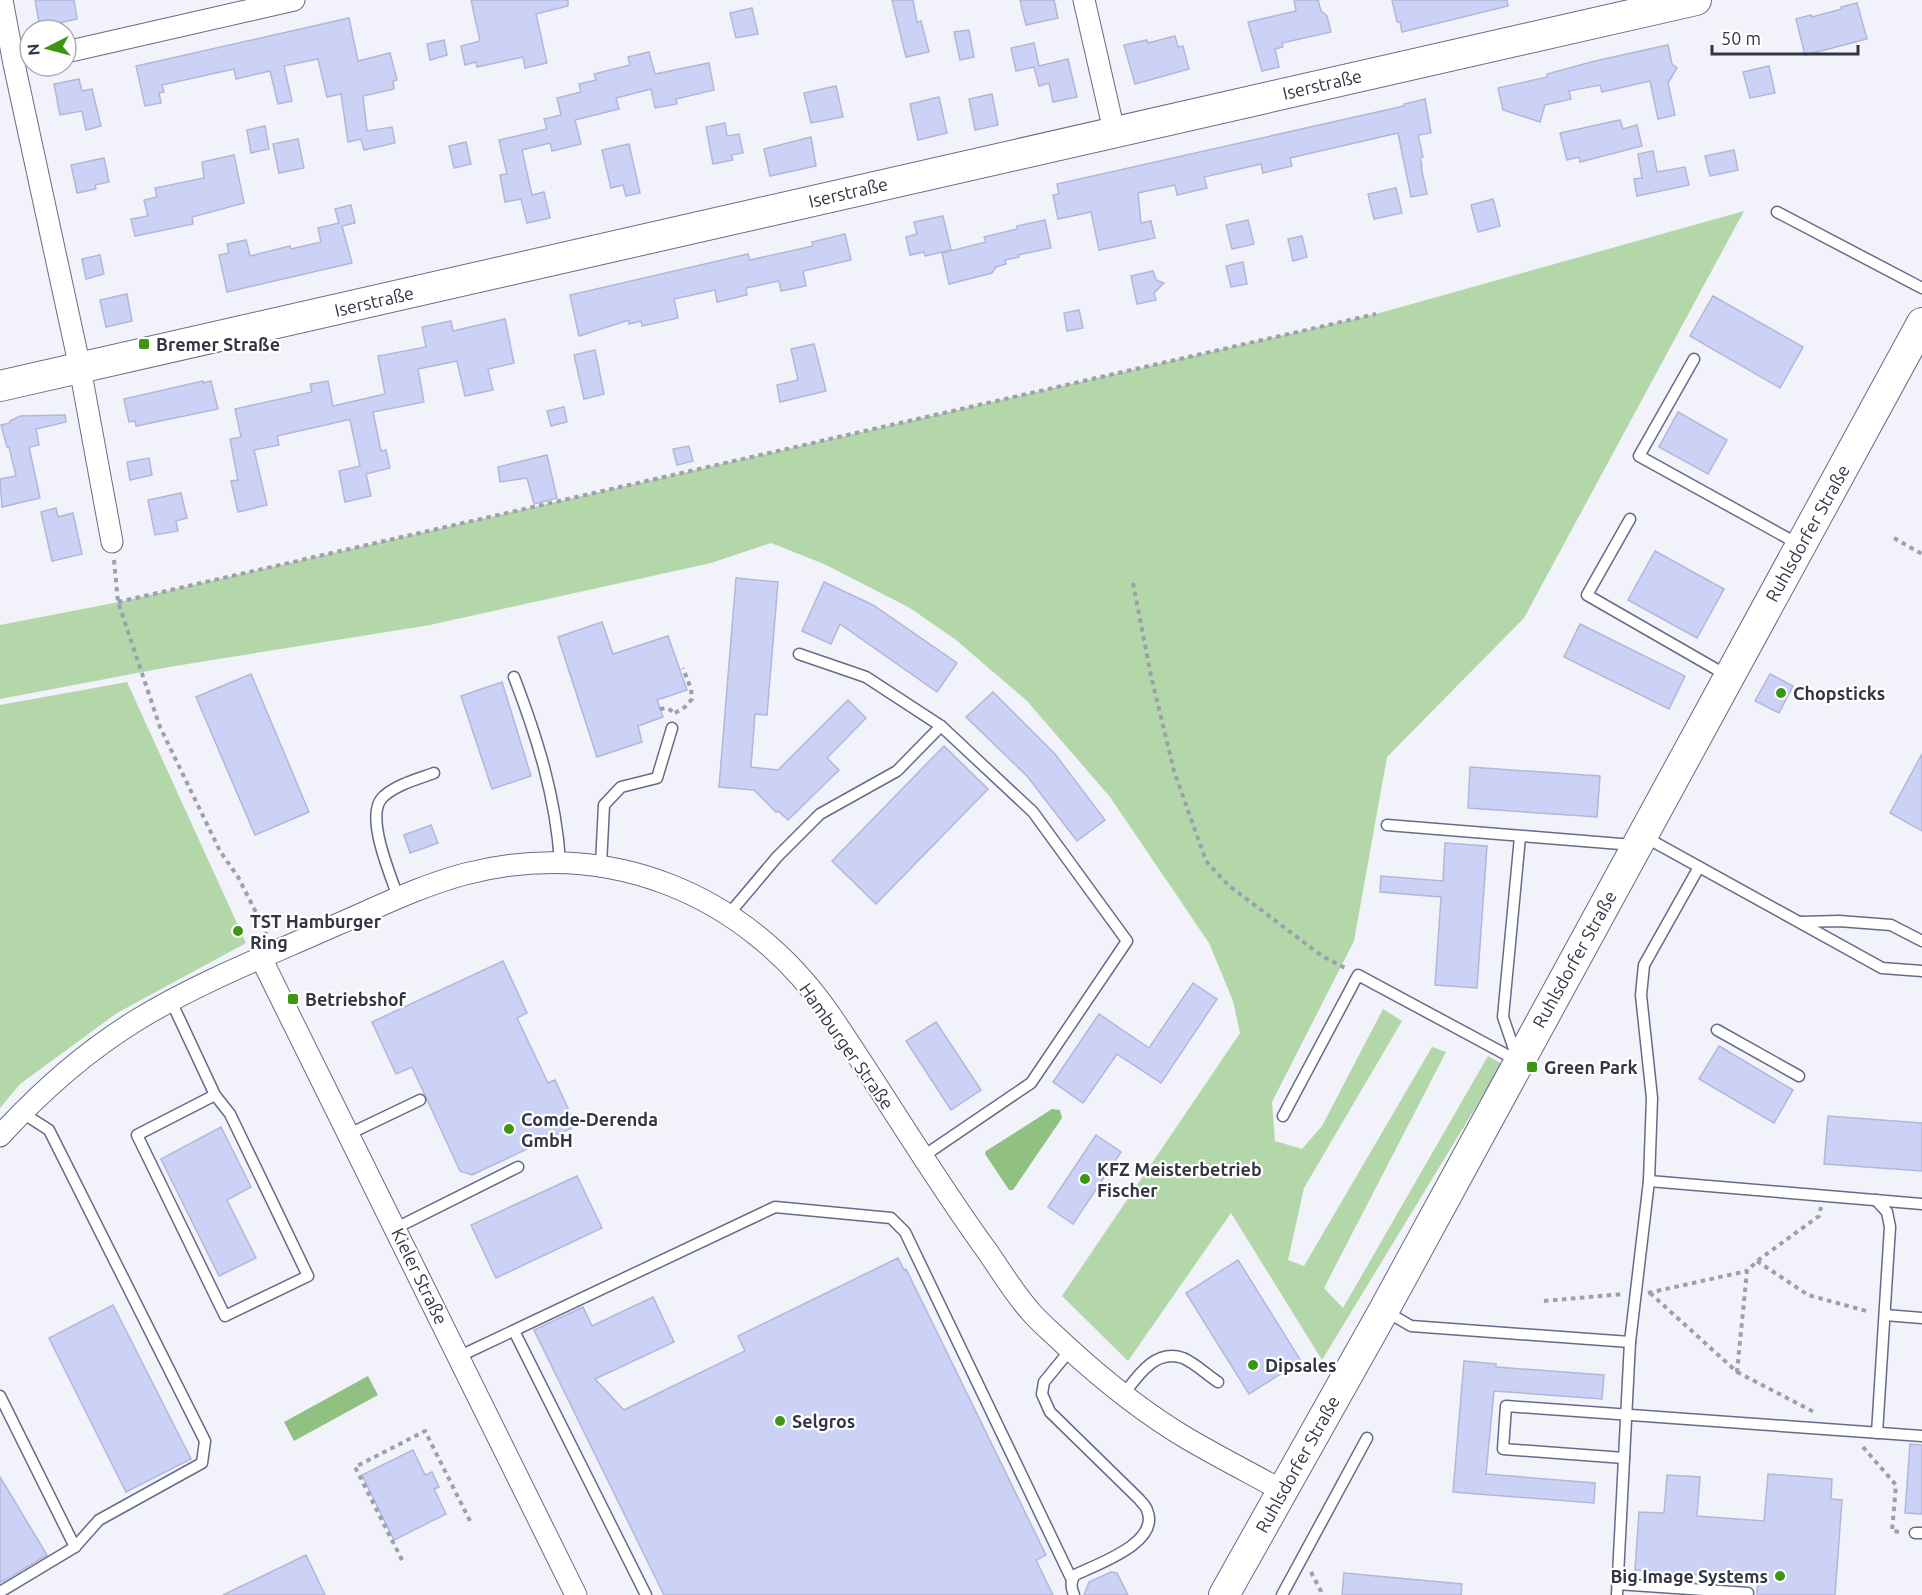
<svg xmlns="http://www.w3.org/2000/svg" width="1922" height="1595" viewBox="0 0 1922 1595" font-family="Ubuntu,sans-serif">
<rect width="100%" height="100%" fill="#f1f2fa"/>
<g fill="#b4d7aa">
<path d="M 1744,211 L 1524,618 L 1387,757 L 1354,941 L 1272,1102 L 1275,1141 L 1302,1149 L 1322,1126 L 1383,1009 L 1402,1021 L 1304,1188 L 1288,1260 L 1304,1266 L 1432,1047 L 1446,1052 L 1324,1288 L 1343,1308 L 1488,1056 L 1502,1064 L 1322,1360 L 1231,1213 L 1128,1361 L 1062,1296 L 1240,1033 L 1233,1001 L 1209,943 L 1110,797 L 1027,701 L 956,640 L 910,608 L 824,564 L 771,543 L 711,563 L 430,625 L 169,667 L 0,699 L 0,625 L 119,602 L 1376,314 Z"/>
<path d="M 127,682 L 246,943 L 117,1013 L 20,1084 L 0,1108 L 0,705 Z"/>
</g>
<g fill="#90c182">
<path d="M 1052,1109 L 1060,1110 L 1062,1118 L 1013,1190 L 1009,1190 L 985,1154 L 986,1151 Z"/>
<path d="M 368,1376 L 378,1395 L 294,1441 L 284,1422 Z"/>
</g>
<g fill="#ccd2f6" stroke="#b1b7da" stroke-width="1.5">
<path d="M 35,0 L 74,0 L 77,19 L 40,27 Z"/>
<path d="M 471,0 L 568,0 L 568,6 L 536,14 L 547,63 L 525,68 L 523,57 L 477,67 L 476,62 L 465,65 L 461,46 L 480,41 Z"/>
<path d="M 892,0 L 913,0 L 917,22 L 921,21 L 929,52 L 906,57 Z"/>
<path d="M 1020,0 L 1054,0 L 1058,18 L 1026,25 Z"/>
<path d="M 1294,0 L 1318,0 L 1321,11 L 1327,16 L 1331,32 L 1282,43 L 1283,47 L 1275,49 L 1279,67 L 1262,71 L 1248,22 L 1296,11 Z"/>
<path d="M 1392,0 L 1507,0 L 1508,6 L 1402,32 L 1400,22 L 1397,22 Z"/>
<path d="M 1857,3 L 1867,39 L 1805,55 L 1796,19 L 1811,15 L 1812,17 L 1842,9 L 1841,7 Z"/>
<path d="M 752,8 L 758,34 L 736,38 L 730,13 Z"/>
<path d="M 349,18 L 358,61 L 390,53 L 397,80 L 393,81 L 394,89 L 363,96 L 367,131 L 392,127 L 395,143 L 364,150 L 361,139 L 348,142 L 341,94 L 327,97 L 318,59 L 284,66 L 292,101 L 278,104 L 270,71 L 236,79 L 234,69 L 162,85 L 164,92 L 159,93 L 161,103 L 145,106 L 136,66 Z"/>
<path d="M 969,30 L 974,57 L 960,60 L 954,32 Z"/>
<path d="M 1175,36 L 1178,47 L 1183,46 L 1189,69 L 1135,84 L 1124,45 L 1147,40 L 1148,43 Z"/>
<path d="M 444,40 L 447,55 L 430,60 L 427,44 Z"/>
<path d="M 1034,43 L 1039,66 L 1068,59 L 1077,97 L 1053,102 L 1049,83 L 1039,86 L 1034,67 L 1016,71 L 1011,48 Z"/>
<path d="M 1668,45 L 1672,64 L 1677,68 L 1668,83 L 1675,115 L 1658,119 L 1650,81 L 1602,92 L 1600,85 L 1569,91 L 1571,99 L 1545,105 L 1540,122 L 1503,110 L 1498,88 L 1547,77 L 1547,74 L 1595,61 Z"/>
<path d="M 649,52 L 655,74 L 709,63 L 714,90 L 676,99 L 677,104 L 655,108 L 651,89 L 616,98 L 619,109 L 575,120 L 581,144 L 552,151 L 550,143 L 522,150 L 532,195 L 544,192 L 550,218 L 527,223 L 521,199 L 505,202 L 500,175 L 507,174 L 499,140 L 547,129 L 544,119 L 561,115 L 557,98 L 581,92 L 579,84 L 596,80 L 594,74 L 630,65 L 628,57 Z"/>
<path d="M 1769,66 L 1775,93 L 1750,98 L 1743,72 Z"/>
<path d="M 79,79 L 82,91 L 92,89 L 101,126 L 86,130 L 82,111 L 60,115 L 54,84 Z"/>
<path d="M 836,86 L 843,117 L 811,123 L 804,93 Z"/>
<path d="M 992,94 L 998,125 L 975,130 L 969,99 Z"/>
<path d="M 939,97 L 947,133 L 918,140 L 910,104 Z"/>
<path d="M 1425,99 L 1431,133 L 1418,135 L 1423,157 L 1420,158 L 1422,166 L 1421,167 L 1427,194 L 1411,197 L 1398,133 L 1290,158 L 1292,166 L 1263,173 L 1261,164 L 1204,177 L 1207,188 L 1177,195 L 1175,185 L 1138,193 L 1141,223 L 1151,221 L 1155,238 L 1099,250 L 1091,212 L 1058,219 L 1053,195 L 1059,194 L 1057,184 L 1404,106 L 1404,104 Z"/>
<path d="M 1620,120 L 1623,129 L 1637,125 L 1642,146 L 1580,162 L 1579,157 L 1567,160 L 1560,133 Z"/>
<path d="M 725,123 L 727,136 L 739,134 L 743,153 L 731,155 L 733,160 L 713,164 L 706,127 Z"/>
<path d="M 265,126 L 269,149 L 251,153 L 247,130 Z"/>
<path d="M 811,137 L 816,166 L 770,176 L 764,149 Z"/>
<path d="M 298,139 L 304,168 L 279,173 L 273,144 Z"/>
<path d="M 466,142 L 471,164 L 454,168 L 449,146 Z"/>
<path d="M 629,144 L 640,193 L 626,196 L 623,185 L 611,188 L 602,150 Z"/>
<path d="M 1734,150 L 1738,170 L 1710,176 L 1705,156 Z"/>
<path d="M 1653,151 L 1657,172 L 1685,167 L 1689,185 L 1637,196 L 1634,179 L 1642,178 L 1638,154 Z"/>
<path d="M 234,155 L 244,203 L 192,217 L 193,224 L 135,236 L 131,219 L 148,216 L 144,200 L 157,197 L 155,188 L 204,178 L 202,162 Z"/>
<path d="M 104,158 L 109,182 L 95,185 L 96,189 L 77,193 L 71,165 Z"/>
<path d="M 1396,188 L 1402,213 L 1374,219 L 1368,194 Z"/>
<path d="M 1493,199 L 1500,226 L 1478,232 L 1471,205 Z"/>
<path d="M 351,205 L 355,223 L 342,226 L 352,263 L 227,292 L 219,255 L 229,253 L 227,244 L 246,240 L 250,256 L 290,246 L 291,249 L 321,242 L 318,228 L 339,223 L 335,209 Z"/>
<path d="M 943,216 L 951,250 L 925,256 L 924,252 L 910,255 L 906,237 L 917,234 L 914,222 Z"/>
<path d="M 1045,220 L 1051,248 L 1018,255 L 1019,257 L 1005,260 L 1006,264 L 996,267 L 992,273 L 949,284 L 942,253 L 986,242 L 984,237 L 1017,229 L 1017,226 Z"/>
<path d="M 1248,220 L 1254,244 L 1232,249 L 1226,225 Z"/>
<path d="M 845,234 L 851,260 L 803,271 L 806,286 L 781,291 L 779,281 L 746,288 L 747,295 L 717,302 L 715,290 L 674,299 L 678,318 L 642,326 L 641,321 L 629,324 L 629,320 L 579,336 L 570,295 L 748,254 L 750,260 L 813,246 L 812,242 Z"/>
<path d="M 1302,236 L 1307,257 L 1293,261 L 1288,239 Z"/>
<path d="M 100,255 L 104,274 L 86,279 L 82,259 Z"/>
<path d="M 1243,262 L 1247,284 L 1231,287 L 1226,266 Z"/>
<path d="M 1153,271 L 1156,280 L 1164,283 L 1154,293 L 1156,300 L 1137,304 L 1131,276 Z"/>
<path d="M 127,294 L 132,321 L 106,327 L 100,300 Z"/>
<path d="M 1713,296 L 1803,347 L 1780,388 L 1690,336 Z"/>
<path d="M 1079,310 L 1083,328 L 1067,331 L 1064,313 Z"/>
<path d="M 505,319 L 514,363 L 488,369 L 493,390 L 465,396 L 457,361 L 418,369 L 424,402 L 373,412 L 381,451 L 386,450 L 390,468 L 366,474 L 371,496 L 345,502 L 339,471 L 360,466 L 350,420 L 347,420 L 277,436 L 279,445 L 254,450 L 267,505 L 238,512 L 231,481 L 238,480 L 230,439 L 241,437 L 235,409 L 312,392 L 310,384 L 328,381 L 333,406 L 385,394 L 378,356 L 426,347 L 422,327 L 451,321 L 453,331 Z"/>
<path d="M 814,344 L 826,391 L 780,402 L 777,385 L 798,380 L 791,349 Z"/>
<path d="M 595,350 L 604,394 L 584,399 L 574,355 Z"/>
<path d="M 203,381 L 203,383 L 211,381 L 218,409 L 136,426 L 135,421 L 129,422 L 124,399 Z"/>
<path d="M 564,407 L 567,422 L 551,426 L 547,411 Z"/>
<path d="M 1678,412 L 1727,440 L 1708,474 L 1659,447 Z"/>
<path d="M 65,415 L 66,422 L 36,429 L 39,445 L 29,447 L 40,498 L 2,507 L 0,479 L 16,476 L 9,447 L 7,447 L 1,425 L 10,423 L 10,421 L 20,416 Z"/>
<path d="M 689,446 L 693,461 L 677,465 L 673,449 Z"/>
<path d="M 547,455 L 557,498 L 534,504 L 527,478 L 500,482 L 498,467 Z"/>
<path d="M 149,458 L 152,475 L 130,480 L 127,462 Z"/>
<path d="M 181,493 L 187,518 L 176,521 L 178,531 L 155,535 L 148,500 Z"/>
<path d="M 56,508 L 58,517 L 73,513 L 82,554 L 52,561 L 41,512 Z"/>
<path d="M 1655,551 L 1724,589 L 1697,638 L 1628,600 Z"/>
<path d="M 736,578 L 778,582 L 767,715 L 755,714 L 751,767 L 778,770 L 848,700 L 866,718 L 827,758 L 839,770 L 788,820 L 778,811 L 776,812 L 754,790 L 719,787 Z"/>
<path d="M 824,582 L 873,605 L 957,663 L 937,692 L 840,624 L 831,644 L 802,631 Z"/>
<path d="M 602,622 L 613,654 L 668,636 L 687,690 L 657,700 L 663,717 L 638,726 L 642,742 L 597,757 L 558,637 Z"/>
<path d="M 1580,624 L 1685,676 L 1669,709 L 1564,657 Z"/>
<path d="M 251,674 L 309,812 L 255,835 L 196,697 Z"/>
<path d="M 1770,674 L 1793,686 L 1779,713 L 1755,701 Z"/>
<path d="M 502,682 L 531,776 L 492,789 L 461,696 Z"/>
<path d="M 993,692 L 1055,754 L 1105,820 L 1077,841 L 1027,776 L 966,717 Z"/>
<path d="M 944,746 L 988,789 L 876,904 L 832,861 Z"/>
<path d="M 1922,754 L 1922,831 L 1890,813 Z"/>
<path d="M 1470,767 L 1600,776 L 1597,817 L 1468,808 Z"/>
<path d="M 431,825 L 438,843 L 410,853 L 404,835 Z"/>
<path d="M 1445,843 L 1487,846 L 1477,988 L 1435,985 L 1441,897 L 1380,892 L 1381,876 L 1443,881 Z"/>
<path d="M 503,961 L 527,1013 L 517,1018 L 548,1083 L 555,1080 L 576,1126 L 472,1175 L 460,1171 L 412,1067 L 396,1074 L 372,1022 Z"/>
<path d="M 1193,983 L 1217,999 L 1161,1083 L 1117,1054 L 1083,1103 L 1053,1082 L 1099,1014 L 1149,1048 Z"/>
<path d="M 936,1022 L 981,1090 L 951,1110 L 906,1041 Z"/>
<path d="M 1719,1046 L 1793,1090 L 1774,1123 L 1699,1079 Z"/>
<path d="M 1828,1116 L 1922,1123 L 1922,1171 L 1824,1164 Z"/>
<path d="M 221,1127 L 251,1187 L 227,1200 L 256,1258 L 219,1276 L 161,1159 Z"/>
<path d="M 1096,1135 L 1121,1152 L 1073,1224 L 1048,1207 Z"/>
<path d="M 577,1176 L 602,1228 L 496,1278 L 471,1225 Z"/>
<path d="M 898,1258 L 904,1270 L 906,1269 L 1046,1555 L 1036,1560 L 1053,1595 L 664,1595 L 534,1330 L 583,1307 L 592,1326 L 653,1297 L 674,1342 L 595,1379 L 624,1410 L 745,1351 L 738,1336 Z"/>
<path d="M 1238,1260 L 1301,1361 L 1249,1394 L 1186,1293 Z"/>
<path d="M 113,1305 L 191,1459 L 126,1492 L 49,1338 Z"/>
<path d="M 1464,1361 L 1496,1364 L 1496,1367 L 1604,1375 L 1602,1399 L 1494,1391 L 1486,1474 L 1595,1483 L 1594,1503 L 1453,1492 Z"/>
<path d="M 1910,1444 L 1922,1445 L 1922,1514 L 1905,1513 Z"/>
<path d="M 413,1450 L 425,1475 L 432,1472 L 439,1487 L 434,1489 L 446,1514 L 394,1540 L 362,1475 Z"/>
<path d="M 1768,1474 L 1832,1479 L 1831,1499 L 1842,1500 L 1835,1595 L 1757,1595 L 1758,1579 L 1635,1570 L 1639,1512 L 1664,1513 L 1667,1475 L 1700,1477 L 1697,1516 L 1764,1521 Z"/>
<path d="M 0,1477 L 47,1555 L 0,1583 Z"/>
<path d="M 306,1555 L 325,1595 L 223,1595 Z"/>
<path d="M 1111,1572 L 1117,1573 L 1128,1595 L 1084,1595 L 1089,1582 Z"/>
<path d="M 1344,1573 L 1462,1584 L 1461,1595 L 1342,1595 Z"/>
</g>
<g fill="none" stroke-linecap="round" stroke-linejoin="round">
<defs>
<g id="lane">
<path d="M 1777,212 L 1922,288"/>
<path d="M 1694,359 L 1639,456 L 1800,545"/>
<path d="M 1630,519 L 1587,595 L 1728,676"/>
<path d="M 799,654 L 866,677 L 941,726 L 1033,812 L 1127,941 L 1031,1083 L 922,1157"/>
<path d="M 514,677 C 537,737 556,797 560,862"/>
<path d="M 1387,825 L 1633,845"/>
<path d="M 1645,837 L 1882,968 L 1922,971"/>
<path d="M 601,865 L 604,805 L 621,787 L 657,778 L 672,728"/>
<path d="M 398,897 C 391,876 363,813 384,796 C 398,784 418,779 434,773"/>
<path d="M 729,914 L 777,857 L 820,814 L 897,771 L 941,726"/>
<path d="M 1800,922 L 1839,921 L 1891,925 L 1922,941"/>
<path d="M 171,1001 L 215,1095 L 230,1114 L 308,1276 L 225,1316 L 137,1135 L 215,1095"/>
<path d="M 1717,1030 L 1799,1076"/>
<path d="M 1516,1055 L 1503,1017 L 1520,837"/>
<path d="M 21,1112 L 49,1130 L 205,1441 L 202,1463 L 99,1520 L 75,1547"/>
<path d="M 1283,1116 L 1358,975 L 1518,1061"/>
<path d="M 349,1134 L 420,1100"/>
<path d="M 1649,1181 L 1922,1204"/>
<path d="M 1876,1200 L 1887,1212 L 1890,1227 L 1877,1433"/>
<path d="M 396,1228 L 518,1167"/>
<path d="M 1387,1312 L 1411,1326 L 1630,1342"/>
<path d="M 1885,1315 L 1922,1318"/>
<path d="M 514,1331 L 646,1595"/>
<path d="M 1071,1349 L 1044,1382 L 1042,1394 L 1050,1412 L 1139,1499 C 1141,1502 1146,1506 1147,1510 C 1161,1543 1097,1564 1075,1575 C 1070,1582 1071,1587 1074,1595"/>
<path d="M 460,1356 L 775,1207 L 891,1218 L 905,1232 L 1072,1580"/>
<path d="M 1123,1395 C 1137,1377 1155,1348 1183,1358 C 1195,1363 1207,1375 1218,1382"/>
<path d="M 0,1396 L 75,1547 L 0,1592"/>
<path d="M 1624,1458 L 1503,1449 L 1506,1406 L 1922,1436"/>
<path d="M 1915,1533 L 1922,1533"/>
<path d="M 1617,1584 L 1748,1593"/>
<path d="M 1282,1595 L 1367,1438"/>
<path d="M 1617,1595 L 1630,1342 L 1649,1181 L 1652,1098 L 1641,995 L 1644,965 L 1699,867"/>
</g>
<g id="street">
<path d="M 2,0 L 14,64 L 80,368 L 112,542"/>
<path d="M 1084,0 L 1114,131"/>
<path d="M 66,52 L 294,0"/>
<path d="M 261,958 L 576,1595"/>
<path d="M 0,1136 C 41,1091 85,1052 137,1020 C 199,982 269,955 336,925 C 378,907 420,886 465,874 C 608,837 745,893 829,1013 C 883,1092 931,1174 987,1251 C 1001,1271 1014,1293 1030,1311 C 1040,1323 1054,1334 1065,1345 C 1103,1380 1144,1413 1188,1439 C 1219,1457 1250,1473 1281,1490"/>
</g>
<g id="secondary">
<path d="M 0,386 L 1696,0"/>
<path d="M 1224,1595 L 1384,1310 L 1922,323"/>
</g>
</defs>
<use href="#lane" stroke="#656b8a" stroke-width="13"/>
<use href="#street" stroke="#656b8a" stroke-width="23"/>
<use href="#secondary" stroke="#656b8a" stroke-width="32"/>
<g stroke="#9e9faa" stroke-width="4" stroke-dasharray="4.5 4.5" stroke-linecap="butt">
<path d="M 1894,538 L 1922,554"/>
<path d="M 114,560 L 118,602 L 160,727 L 220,851 L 238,877 L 265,930 L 266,934"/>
<path d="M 1133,583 L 1151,676 L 1174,771 L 1206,861 L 1228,885 L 1322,956 L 1347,969"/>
<path d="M 118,602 L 1376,314"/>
<path d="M 660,709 L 667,708 L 675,713"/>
<path d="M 675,713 L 685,707 L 692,699 L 691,689 L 683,668"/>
<path d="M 1757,1261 L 1808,1295 L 1870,1312"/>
<path d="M 1648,1293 L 1747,1271"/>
<path d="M 1650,1293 L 1737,1372 L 1747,1271 L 1757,1261 L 1819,1216 L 1821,1207"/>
<path d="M 1544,1301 L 1623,1294"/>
<path d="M 1737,1372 L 1814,1412"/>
<path d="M 1863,1447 L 1896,1485 L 1892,1531 L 1902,1532"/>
<path d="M 402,1560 L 355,1467 L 425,1431 L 472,1525"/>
<path d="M 1311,1572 L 1323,1595"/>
</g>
<use href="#lane" stroke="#fff" stroke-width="10"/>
<use href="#street" stroke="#fff" stroke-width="21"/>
<use href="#secondary" stroke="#fff" stroke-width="30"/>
</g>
<g fill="#3d9713" stroke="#fff" stroke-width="2">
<rect x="138" y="338" width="12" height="12" rx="3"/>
<circle cx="1781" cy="693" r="6"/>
<circle cx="238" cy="931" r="6"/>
<rect x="287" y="993" width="12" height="12" rx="3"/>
<rect x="1526" y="1061" width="12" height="12" rx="3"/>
<circle cx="509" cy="1129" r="6"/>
<circle cx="1085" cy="1179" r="6"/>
<circle cx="1253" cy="1365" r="6"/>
<circle cx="780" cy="1421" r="6"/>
<circle cx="1780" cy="1576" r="6"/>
</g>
<g text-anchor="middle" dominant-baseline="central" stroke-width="4.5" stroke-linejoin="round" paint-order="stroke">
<g font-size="18" fill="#333543" stroke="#fff">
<text transform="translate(1322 84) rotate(-13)">Iserstraße</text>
<text transform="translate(848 192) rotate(-13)">Iserstraße</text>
<text transform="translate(374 301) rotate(-13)">Iserstraße</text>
<text transform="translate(1807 533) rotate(-61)">Ruhlsdorfer Straße</text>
<text transform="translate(1574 959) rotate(-61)">Ruhlsdorfer Straße</text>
<text transform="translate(847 1046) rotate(55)">Hamburger Straße</text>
<text transform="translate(420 1276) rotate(64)">Kieler Straße</text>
<text transform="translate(1297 1464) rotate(-61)">Ruhlsdorfer Straße</text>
</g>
<g font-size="18" font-weight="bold" fill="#333543" stroke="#fff" text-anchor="start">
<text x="156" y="344">Bremer Straße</text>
<text x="1793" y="693">Chopsticks</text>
<text x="250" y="921">TST Hamburger<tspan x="250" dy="21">Ring</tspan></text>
<text x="305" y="999">Betriebshof</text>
<text x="1544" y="1067">Green Park</text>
<text x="521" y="1119">Comde-Derenda<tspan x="521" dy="21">GmbH</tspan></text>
<text x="1097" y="1169">KFZ Meisterbetrieb<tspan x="1097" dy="21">Fischer</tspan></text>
<text x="1265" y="1365">Dipsales</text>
<text x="792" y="1421">Selgros</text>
<text x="1768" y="1576" text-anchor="end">Big Image Systems</text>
</g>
</g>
<g transform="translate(48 48) rotate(264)"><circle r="28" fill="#ffffff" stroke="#adaeb4" stroke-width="1.5"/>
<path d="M0-4.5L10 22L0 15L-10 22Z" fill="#3d9713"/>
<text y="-9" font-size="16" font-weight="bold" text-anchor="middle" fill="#333543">N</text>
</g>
<path d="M1712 45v9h146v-9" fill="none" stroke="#333543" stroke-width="3"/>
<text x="1721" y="45" font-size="18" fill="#333543" stroke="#ffffff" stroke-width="4.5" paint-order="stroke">50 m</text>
</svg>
